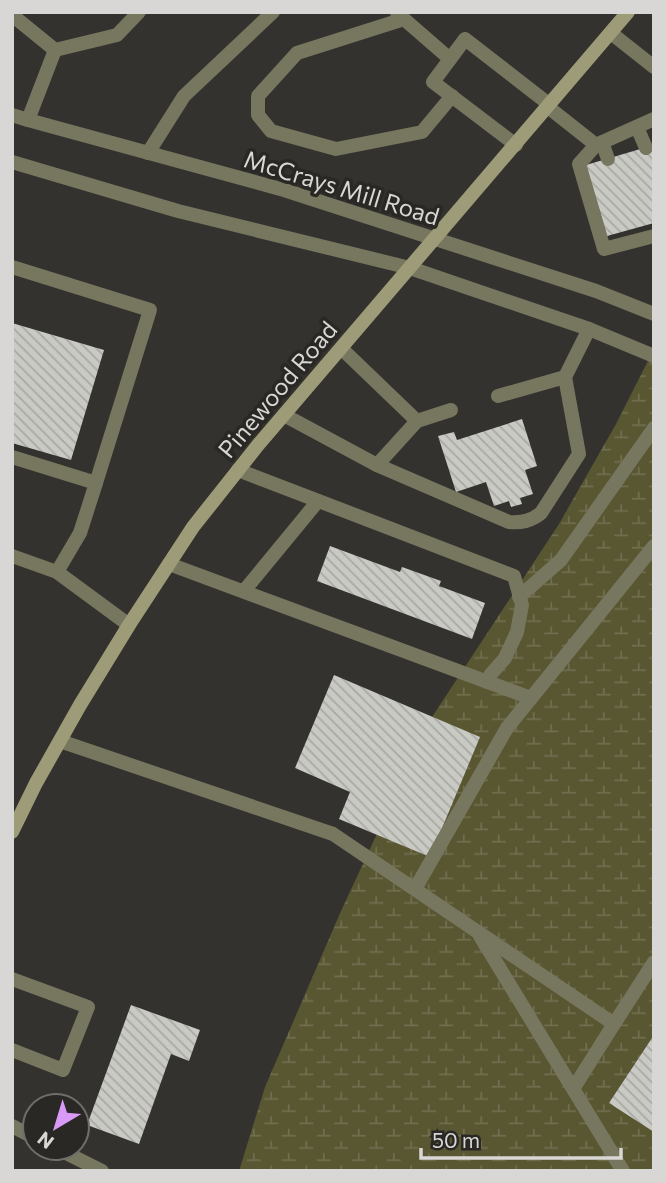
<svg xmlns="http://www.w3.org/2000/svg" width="666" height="1183" viewBox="0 0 666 1183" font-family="Commissioner,sans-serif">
<defs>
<pattern id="wetland-marsh" width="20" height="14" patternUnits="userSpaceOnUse" patternTransform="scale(1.75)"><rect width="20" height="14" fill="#595632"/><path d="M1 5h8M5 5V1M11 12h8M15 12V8" fill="none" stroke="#706e4f"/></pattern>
<pattern id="building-back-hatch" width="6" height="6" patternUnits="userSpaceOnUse" patternTransform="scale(1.75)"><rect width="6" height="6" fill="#cacac5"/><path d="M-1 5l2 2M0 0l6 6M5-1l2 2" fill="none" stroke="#a8a8a4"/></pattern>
</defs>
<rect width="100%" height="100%" fill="#33322e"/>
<path fill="url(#wetland-marsh)" d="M 654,349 L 654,1171 L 239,1171 L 265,1087 L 341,911 L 430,720 L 559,524 L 616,424 Z"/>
<g fill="url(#building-back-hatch)">
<path d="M 654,145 L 654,223 L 607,236 L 586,165 Z"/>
<path d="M 12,323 L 104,350 L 71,460 L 12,443 Z"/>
<path d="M 522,419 L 537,466 L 525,470 L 533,494 L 520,498 L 522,504 L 511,507 L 509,501 L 494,506 L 486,482 L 456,492 L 438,436 L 454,432 L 457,440 Z"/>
<path d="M 330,546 L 400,572 L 402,567 L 441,581 L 439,586 L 485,603 L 472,639 L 317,581 Z"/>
<path d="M 334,675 L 480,737 L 430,857 L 339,819 L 350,792 L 295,768 Z"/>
<path d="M 131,1005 L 200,1030 L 189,1061 L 171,1054 L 139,1144 L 87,1125 Z"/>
<path d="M 654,1035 L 654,1132 L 609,1103 Z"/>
</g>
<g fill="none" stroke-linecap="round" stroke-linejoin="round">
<g stroke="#77765f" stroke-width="14">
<path d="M 397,13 L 450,59"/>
<path d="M 12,15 L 55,50"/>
<path d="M 404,19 L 297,53 L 258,96 L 258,115 L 271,131 L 336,149 L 422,132 L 452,96"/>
<path d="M 611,33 L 654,67"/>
<path d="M 55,50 L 117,35 L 139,12"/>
<path d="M 548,107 L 596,145"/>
<path d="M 654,119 L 596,145 L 579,164 L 604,249 L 654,236"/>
<path d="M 28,120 L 55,50"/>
<path d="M 637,127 L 646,148"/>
<path d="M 602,142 L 608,159"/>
<path d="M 516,145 L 433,82 L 465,39 L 550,105"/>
<path d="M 148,153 L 184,96 L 273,12"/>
<path d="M 12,267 L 150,310 L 96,483"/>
<path d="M 342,349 L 417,421"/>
<path d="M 498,396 L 565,377 L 589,329"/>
<path d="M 284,415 L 377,465 L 417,421 L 451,410"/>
<path d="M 12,457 L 96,483 L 80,533 L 57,572"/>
<path d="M 377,465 L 509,522 C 522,523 531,521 541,513 L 579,454 L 565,377"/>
<path d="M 238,470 L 514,576 L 522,605 L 517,632 L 505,658 L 491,674 L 487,682"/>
<path d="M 12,556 L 57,572 L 129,625"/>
<path d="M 169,564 L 531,698"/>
<path d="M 244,591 L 318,501"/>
<path d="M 519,597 L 561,560 L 654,428"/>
<path d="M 60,741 L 333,834 L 614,1024 L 654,962"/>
<path d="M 415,889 L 507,728 L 654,546"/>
<path d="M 480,936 L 623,1171"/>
<path d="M 12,979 L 88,1007 L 63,1070 L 12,1050"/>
<path d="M 573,1089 L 614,1024"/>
<path d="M 12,1126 L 35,1138"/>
<path d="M 56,1148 L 102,1171"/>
</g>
<g stroke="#77765f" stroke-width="14">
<path d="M 12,115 L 28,120 L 284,190 L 596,291 L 654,314"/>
<path d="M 12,162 L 178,211 L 410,268 L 589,329 L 654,356"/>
</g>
<path stroke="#9e9c78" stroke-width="14" d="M 12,832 L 36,783 L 80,705 L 129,625 L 193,527 L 258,445 L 628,12"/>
</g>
<g text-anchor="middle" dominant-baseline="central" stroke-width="7" stroke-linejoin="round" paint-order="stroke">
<g font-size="24" fill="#d8d7d5" stroke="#292824">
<text transform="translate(342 187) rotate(17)">McCrays Mill Road</text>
<text transform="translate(277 389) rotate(-50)">Pinewood Road</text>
</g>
</g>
<rect width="666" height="1183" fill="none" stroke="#d8d7d5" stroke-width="28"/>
<g transform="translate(56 1127) rotate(218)"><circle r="33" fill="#292824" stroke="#6f6e6b" stroke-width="2"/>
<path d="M0-5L12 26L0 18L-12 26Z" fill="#d99af7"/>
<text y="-10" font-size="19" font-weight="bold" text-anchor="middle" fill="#d8d7d5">N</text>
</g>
<path d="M421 1148v10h200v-10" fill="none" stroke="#d8d7d5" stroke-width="3.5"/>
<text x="432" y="1148" font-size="21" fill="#d8d7d5" stroke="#292824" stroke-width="5" paint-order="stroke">50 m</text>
</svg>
